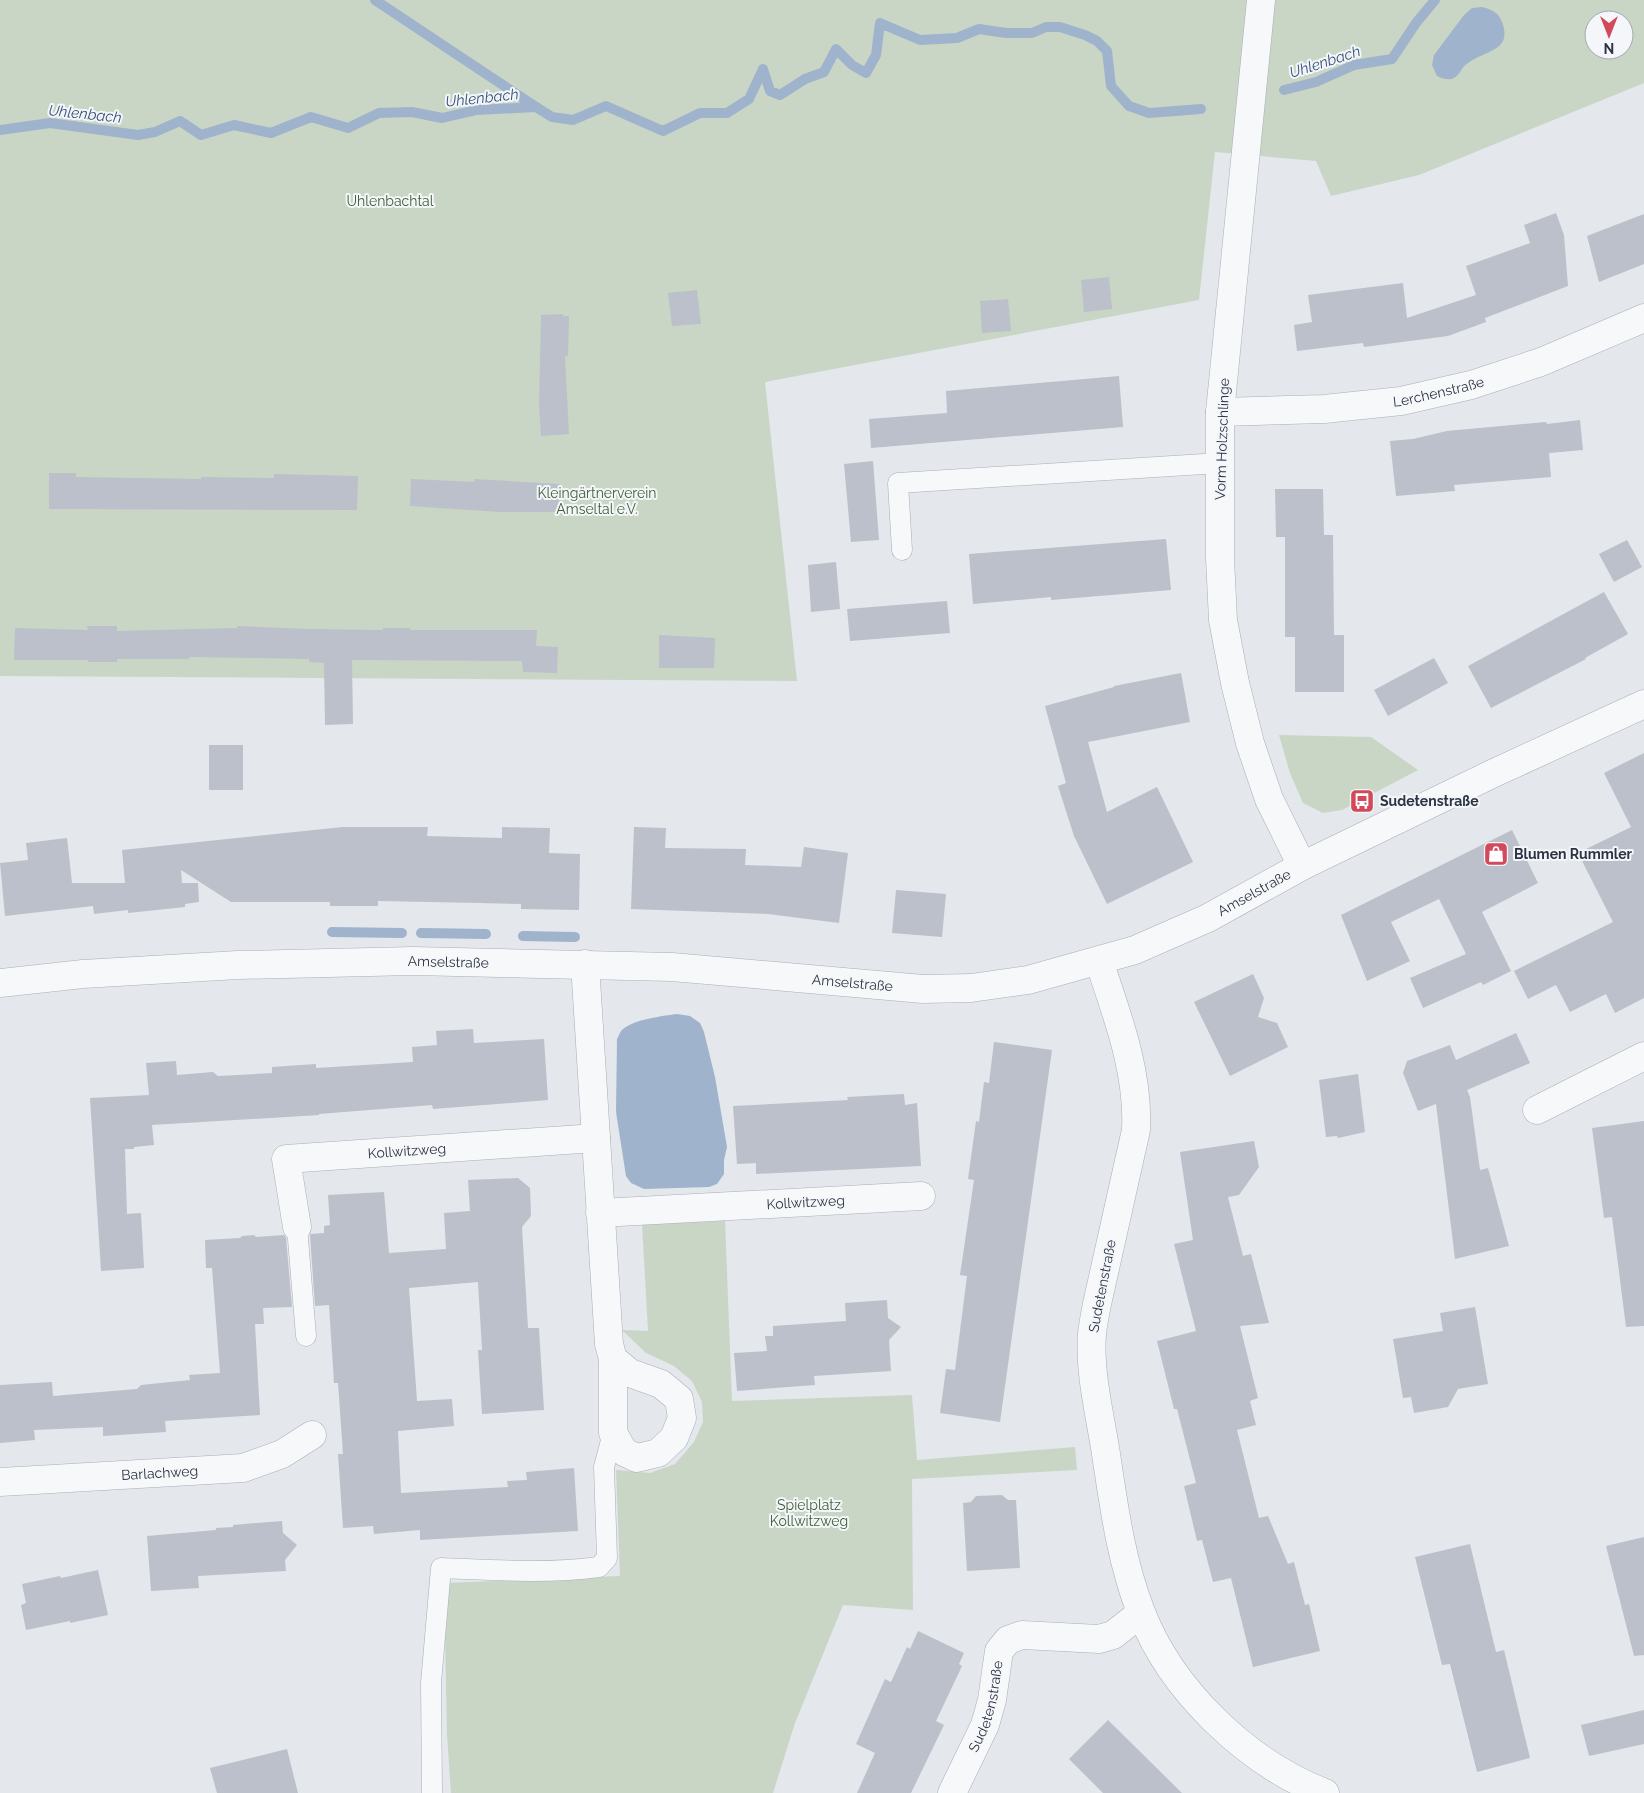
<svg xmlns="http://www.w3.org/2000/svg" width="1644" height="1793" viewBox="0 0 1644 1793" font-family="Raleway,sans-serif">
<rect width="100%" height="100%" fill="#e4e7ec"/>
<g fill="#c9d6c5" fill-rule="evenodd">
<path d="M 0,0 L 1644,0 L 1644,83 L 1419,175 L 1331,196 L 1316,161 L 1215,152 L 1199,300 L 765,382 L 797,681 L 0,676 ZM 1594,20 L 1624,20 L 1624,50 L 1594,50 Z"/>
<path d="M 1279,735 L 1371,737 L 1418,770 L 1342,810 L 1323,813 L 1303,803 L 1290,773 Z"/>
<path d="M 725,1221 L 732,1401 L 912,1395 L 917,1460 L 1075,1447 L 1077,1470 L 912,1479 L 913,1610 L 843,1605 L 795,1723 L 773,1793 L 451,1793 L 447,1734 L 444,1583 L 620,1576 L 616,1470 L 650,1473 L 675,1464 L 694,1442 L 703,1422 L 702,1402 L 692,1381 L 674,1366 L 646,1353 L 622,1330 L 648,1331 L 642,1224 Z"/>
</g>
<g fill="#9fb4cc">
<path d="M 1482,7 C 1493,10 1498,12 1502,22 C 1513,51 1486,50 1468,63 C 1461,67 1460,76 1452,79 C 1446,80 1441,78 1437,76 L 1432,65 L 1434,55 L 1464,15 L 1472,8 Z"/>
<path d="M 677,1014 L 690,1016 L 700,1023 L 704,1032 L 715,1077 L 727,1147 L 724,1160 L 724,1174 L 717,1184 L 709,1187 L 644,1189 L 631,1183 L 626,1176 L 616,1112 L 617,1039 C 619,1036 620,1031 623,1029 C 635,1019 663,1016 677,1014 Z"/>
</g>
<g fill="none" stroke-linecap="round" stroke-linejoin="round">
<g stroke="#9fb4cc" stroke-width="10">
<path d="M 375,0 L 536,107"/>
<path d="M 1284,90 L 1316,82 L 1354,65 L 1392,59 L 1416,23 L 1435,0"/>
<path d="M 0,130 L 50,123 L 138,135 L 155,132 L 180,121 L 201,135 L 234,125 L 271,133 L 311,117 L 348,128 L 379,113 L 412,112 L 442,118 L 477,110 L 536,107 L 552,117 L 573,120 L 606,106 L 663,131 L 700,113 L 727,113 L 749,99 L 763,69 L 770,91 L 780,95 L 805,79 L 824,72 L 836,49 L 852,65 L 866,73 L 876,55 L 880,23 L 920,40 L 957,38 L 979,29 L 1006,33 L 1032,33 L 1046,27 L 1060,27 L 1085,35 L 1097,41 L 1107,51 L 1111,86 L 1129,106 L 1149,113 L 1201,109"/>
<path d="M 332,932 L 402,933"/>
<path d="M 421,933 L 486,934"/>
<path d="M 523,936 L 575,937"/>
</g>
</g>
<g fill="#bbc0ca">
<path d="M 1556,213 L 1564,235 L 1568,286 L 1485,318 L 1486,322 L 1448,336 L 1364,347 L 1363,343 L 1297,351 L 1294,325 L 1312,322 L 1308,295 L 1403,283 L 1407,318 L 1476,295 L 1466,266 L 1530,243 L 1524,225 Z"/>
<path d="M 1644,214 L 1644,264 L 1599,282 L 1587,236 Z"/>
<path d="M 1109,277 L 1112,309 L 1084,312 L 1081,280 Z"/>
<path d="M 697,290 L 701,324 L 672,326 L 668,293 Z"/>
<path d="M 1008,299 L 1011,331 L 982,333 L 980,301 Z"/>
<path d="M 563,314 L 563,316 L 569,316 L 568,356 L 565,356 L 569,434 L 541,436 L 539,406 L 541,315 Z"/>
<path d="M 1119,376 L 1123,427 L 871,448 L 869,419 L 947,413 L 946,391 Z"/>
<path d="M 1580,420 L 1583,450 L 1549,453 L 1551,477 L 1454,485 L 1455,491 L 1396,496 L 1390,441 L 1413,439 L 1447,431 L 1546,422 L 1547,424 Z"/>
<path d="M 873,461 L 879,540 L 851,542 L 844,464 Z"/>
<path d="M 49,473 L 76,473 L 76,477 L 201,479 L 201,477 L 274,478 L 274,474 L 358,476 L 357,510 L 49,509 Z"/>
<path d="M 411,479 L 474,482 L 474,479 L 560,484 L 560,512 L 500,512 L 410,506 Z"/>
<path d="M 1275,489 L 1323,489 L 1324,535 L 1333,535 L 1334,635 L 1344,635 L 1344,692 L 1295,692 L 1295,637 L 1285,637 L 1285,537 L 1276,537 Z"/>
<path d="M 1166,539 L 1171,590 L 1051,600 L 1051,597 L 973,604 L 969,554 Z"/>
<path d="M 1627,540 L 1642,567 L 1614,582 L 1599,554 Z"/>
<path d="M 836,562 L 840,609 L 811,612 L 808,565 Z"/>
<path d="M 1604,592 L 1628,634 L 1585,658 L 1586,659 L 1491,708 L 1468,666 Z"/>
<path d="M 947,601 L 950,633 L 850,641 L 847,609 Z"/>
<path d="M 87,626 L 117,626 L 117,631 L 237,628 L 237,626 L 310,629 L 383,630 L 383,628 L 410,628 L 410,630 L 537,630 L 536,646 L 558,647 L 557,673 L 523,672 L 522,661 L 352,660 L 353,724 L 325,725 L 324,663 L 309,662 L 309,659 L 189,657 L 189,659 L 117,659 L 117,662 L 88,662 L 88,660 L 14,660 L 15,628 L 88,630 Z"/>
<path d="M 659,635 L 715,638 L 714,668 L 659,668 Z"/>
<path d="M 1434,658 L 1448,683 L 1388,716 L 1374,690 Z"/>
<path d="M 1181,673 L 1190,722 L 1088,742 L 1107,812 L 1157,787 L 1193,862 L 1107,904 L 1074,836 L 1058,786 L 1066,783 L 1045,706 L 1114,687 L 1114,686 Z"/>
<rect x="209" y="745" width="34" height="45"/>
<path d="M 1644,753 L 1644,998 L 1615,1013 L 1606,994 L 1570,1012 L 1556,985 L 1528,999 L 1514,971 L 1613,922 L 1578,853 L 1631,827 L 1604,773 Z"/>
<path d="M 343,827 L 428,827 L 427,836 L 502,838 L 502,827 L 550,828 L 549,853 L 580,854 L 579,910 L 521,909 L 521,904 L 480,903 L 378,901 L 378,906 L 330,906 L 330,902 L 231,902 L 181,870 L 182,883 L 198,883 L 199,902 L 185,904 L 185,907 L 128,913 L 128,910 L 94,914 L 93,906 L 5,916 L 0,863 L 28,860 L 26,843 L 67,838 L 72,883 L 125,883 L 122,850 Z"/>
<path d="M 634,827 L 666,828 L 665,848 L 746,849 L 745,865 L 801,867 L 804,847 L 848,853 L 839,923 L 768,914 L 631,909 Z"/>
<path d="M 1512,830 L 1538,883 L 1482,912 L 1511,971 L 1483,985 L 1481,982 L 1423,1008 L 1410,978 L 1466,954 L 1439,899 L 1391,922 L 1410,961 L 1367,981 L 1341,915 Z"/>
<path d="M 896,890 L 946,894 L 942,937 L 892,933 Z"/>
<path d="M 1253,974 L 1264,998 L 1258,1017 L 1277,1023 L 1288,1047 L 1230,1076 L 1194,1002 Z"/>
<path d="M 473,1029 L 474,1043 L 544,1039 L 548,1100 L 433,1109 L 432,1105 L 319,1114 L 319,1115 L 152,1125 L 154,1145 L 134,1147 L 134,1149 L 125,1149 L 127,1214 L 141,1213 L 144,1268 L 101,1271 L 90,1098 L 149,1095 L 146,1063 L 176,1061 L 177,1075 L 213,1072 L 218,1076 L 272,1073 L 272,1067 L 316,1064 L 316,1068 L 413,1062 L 412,1047 L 437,1045 L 436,1031 Z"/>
<path d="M 1516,1033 L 1530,1063 L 1467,1090 L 1470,1097 L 1480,1170 L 1488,1168 L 1509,1246 L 1455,1259 L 1436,1104 L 1418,1111 L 1403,1073 L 1407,1061 L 1450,1045 L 1456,1060 Z"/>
<path d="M 994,1042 L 1052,1050 L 1000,1422 L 940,1413 L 946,1369 L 955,1370 L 967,1276 L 960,1275 L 974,1180 L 968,1179 L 976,1121 L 979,1122 L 984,1082 L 989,1083 Z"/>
<path d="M 1358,1074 L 1365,1132 L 1338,1138 L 1337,1136 L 1326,1137 L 1319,1080 Z"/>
<path d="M 904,1094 L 905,1105 L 917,1103 L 921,1166 L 756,1174 L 756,1163 L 737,1164 L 733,1106 L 848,1100 L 847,1097 Z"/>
<path d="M 1644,1121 L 1644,1326 L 1626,1327 L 1612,1217 L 1604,1218 L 1592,1128 Z"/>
<path d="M 1254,1141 L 1259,1167 L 1239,1195 L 1228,1197 L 1243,1256 L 1251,1254 L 1269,1323 L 1240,1326 L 1258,1398 L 1250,1401 L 1256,1425 L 1237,1430 L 1259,1518 L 1268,1516 L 1288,1564 L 1294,1562 L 1305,1605 L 1309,1604 L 1320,1651 L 1253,1667 L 1231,1578 L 1213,1582 L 1202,1540 L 1197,1541 L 1184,1486 L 1196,1483 L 1177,1409 L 1174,1409 L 1157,1341 L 1196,1331 L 1174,1244 L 1193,1240 L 1180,1152 Z"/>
<path d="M 518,1178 L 530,1188 L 531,1216 L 522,1227 L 528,1328 L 539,1328 L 544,1410 L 482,1414 L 478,1350 L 482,1350 L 478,1282 L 409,1288 L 417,1401 L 452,1399 L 454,1426 L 398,1431 L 401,1493 L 508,1487 L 507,1481 L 527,1480 L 526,1472 L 574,1468 L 578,1531 L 420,1540 L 420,1530 L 374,1534 L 373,1526 L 343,1528 L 338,1454 L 343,1454 L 338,1383 L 334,1383 L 329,1305 L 315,1306 L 310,1235 L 311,1234 L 324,1233 L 324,1226 L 330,1225 L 328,1195 L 384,1192 L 389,1253 L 446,1249 L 444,1213 L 470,1211 L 468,1180 Z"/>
<path d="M 254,1235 L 256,1237 L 284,1235 L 286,1238 L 292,1307 L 263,1308 L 264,1324 L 255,1324 L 260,1415 L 165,1421 L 166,1432 L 103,1436 L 103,1427 L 34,1430 L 35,1440 L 0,1443 L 0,1385 L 52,1382 L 53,1396 L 137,1389 L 141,1385 L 190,1380 L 189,1375 L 220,1373 L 212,1268 L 206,1268 L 205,1240 L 240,1238 L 242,1236 Z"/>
<path d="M 887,1300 L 888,1318 L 901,1327 L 889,1340 L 891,1371 L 814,1376 L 815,1385 L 737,1391 L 734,1353 L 767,1351 L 765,1336 L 773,1336 L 773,1326 L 846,1321 L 845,1303 Z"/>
<path d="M 1475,1307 L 1488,1384 L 1458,1389 L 1448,1407 L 1414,1413 L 1411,1397 L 1403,1398 L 1393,1339 L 1443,1331 L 1440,1313 Z"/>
<path d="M 1002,1495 L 1008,1500 L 1016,1500 L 1020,1568 L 967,1571 L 963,1503 L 971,1502 L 976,1496 Z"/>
<path d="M 282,1521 L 283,1533 L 297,1545 L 285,1560 L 286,1571 L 198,1576 L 199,1588 L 151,1591 L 147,1536 L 216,1530 L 216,1528 L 233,1527 L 233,1525 Z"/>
<path d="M 1644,1537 L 1644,1655 L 1634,1656 L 1606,1546 Z"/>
<path d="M 1470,1544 L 1496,1652 L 1504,1650 L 1530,1758 L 1477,1772 L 1450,1664 L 1442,1665 L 1415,1557 Z"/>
<path d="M 98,1570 L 108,1615 L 70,1623 L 70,1621 L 26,1630 L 21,1605 L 26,1603 L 22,1584 L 60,1576 L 61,1578 Z"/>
<path d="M 918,1631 L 964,1653 L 959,1664 L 962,1666 L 936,1721 L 944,1725 L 911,1793 L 857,1793 L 875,1753 L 856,1744 L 885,1679 L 891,1682 L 907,1647 L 910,1649 Z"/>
<path d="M 1644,1710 L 1644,1744 L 1589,1756 L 1581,1725 Z"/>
<path d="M 1108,1720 L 1182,1793 L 1103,1793 L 1069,1759 Z"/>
<path d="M 287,1749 L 298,1793 L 217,1793 L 210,1768 Z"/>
</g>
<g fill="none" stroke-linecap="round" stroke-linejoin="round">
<defs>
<g id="lane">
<path d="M 902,550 L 898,483 L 1220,463"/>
<path d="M 297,1227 L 306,1336"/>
<path d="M 432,1793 L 431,1683 L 441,1568 C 494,1570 547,1574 599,1567 L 607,1558 L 604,1467 L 613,1433"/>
</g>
<g id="street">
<path d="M 1261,0 L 1220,412 L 1220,558 L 1223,620 L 1235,683 L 1250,743 L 1269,799 L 1302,866"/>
<path id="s1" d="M 1220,412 L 1324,409 L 1401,401 L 1471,385 L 1541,362 L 1644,318"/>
<path d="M 1099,961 C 1117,1015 1139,1072 1136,1130 L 1097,1304 C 1095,1314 1093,1324 1092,1334 C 1089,1372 1100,1415 1106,1454 C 1114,1507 1121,1561 1141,1612 C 1171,1690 1247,1763 1325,1793"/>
<path d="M 585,964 L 609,1344 L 613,1359 L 613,1433 L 624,1452 L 637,1458 L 658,1453 L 674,1438 L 682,1418 L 679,1399 L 661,1384 L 630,1373 L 613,1359"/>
<path id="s2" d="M 0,983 L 83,974 L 238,965 L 413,961 L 672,967 L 923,989 L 971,988 L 1028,980 L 1135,950 L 1208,918 L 1302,866 L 1494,773 L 1644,704"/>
<path d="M 1537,1110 L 1644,1056"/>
<path id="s3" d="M 600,1213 L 921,1196"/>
<path id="s4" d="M 297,1227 L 286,1159 L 596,1138"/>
<path id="s5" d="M 0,1482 L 243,1468 L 282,1454 L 312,1435"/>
<path id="s6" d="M 952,1793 L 985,1725 L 992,1700 L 999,1651 L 1008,1640 L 1022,1635 L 1099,1639 L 1113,1635 L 1141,1613"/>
</g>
</defs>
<use href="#lane" stroke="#a9aeb7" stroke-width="21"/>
<use href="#street" stroke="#a9aeb7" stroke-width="29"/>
<use href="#lane" stroke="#f7f8fa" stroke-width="20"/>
<use href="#street" stroke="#f7f8fa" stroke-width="28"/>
</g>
<defs>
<symbol id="bus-square" viewBox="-11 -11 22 22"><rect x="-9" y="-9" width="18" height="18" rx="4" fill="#d1495b" stroke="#f4f6f9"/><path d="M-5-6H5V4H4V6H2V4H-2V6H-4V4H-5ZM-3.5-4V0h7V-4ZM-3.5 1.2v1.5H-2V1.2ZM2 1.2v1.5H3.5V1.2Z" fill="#fff"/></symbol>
<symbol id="shop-square" viewBox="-11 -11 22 22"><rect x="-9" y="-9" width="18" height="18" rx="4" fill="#d1495b" stroke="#f4f6f9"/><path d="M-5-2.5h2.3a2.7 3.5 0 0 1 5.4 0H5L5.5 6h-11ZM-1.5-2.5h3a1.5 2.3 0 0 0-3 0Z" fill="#fff"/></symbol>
</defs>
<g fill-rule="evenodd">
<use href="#bus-square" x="1348" y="787" width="28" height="28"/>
<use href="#shop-square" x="1482" y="840" width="28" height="28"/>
</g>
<g text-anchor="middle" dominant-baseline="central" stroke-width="4" stroke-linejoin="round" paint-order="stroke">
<g font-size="14" fill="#3f6138" stroke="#f4f6f9">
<text x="390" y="201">Uhlenbachtal</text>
<text x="597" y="493">Kleingärtnerverein<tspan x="597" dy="16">Amseltal e.V.</tspan></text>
<text x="809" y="1505">Spielplatz<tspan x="809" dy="16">Kollwitzweg</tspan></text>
</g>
<g font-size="14" fill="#2b3445" stroke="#f4f6f9">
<text stroke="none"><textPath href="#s1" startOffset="220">Lerchenstraße</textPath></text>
<text transform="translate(1222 439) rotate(-88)">Vorm Holzschlinge</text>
<text stroke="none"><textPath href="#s2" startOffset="1274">Amselstraße</textPath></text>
<text stroke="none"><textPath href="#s2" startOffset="449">Amselstraße</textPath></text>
<text stroke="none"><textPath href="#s2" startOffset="854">Amselstraße</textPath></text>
<text stroke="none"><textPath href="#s4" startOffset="190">Kollwitzweg</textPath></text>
<text stroke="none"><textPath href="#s3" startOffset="206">Kollwitzweg</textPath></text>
<text transform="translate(1102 1286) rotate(-79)">Sudetenstraße</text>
<text stroke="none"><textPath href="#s5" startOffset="160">Barlachweg</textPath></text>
<text stroke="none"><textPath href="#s6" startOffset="94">Sudetenstraße</textPath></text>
</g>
<g font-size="14" font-weight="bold" fill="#2b3445" stroke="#f4f6f9" text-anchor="start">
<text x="1380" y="801">Sudetenstraße</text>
<text x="1514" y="854">Blumen Rummler</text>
</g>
<g font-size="15" font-style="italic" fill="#34527a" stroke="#f4f6f9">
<text transform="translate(1325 62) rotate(-18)">Uhlenbach</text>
<text transform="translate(482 98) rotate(-6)">Uhlenbach</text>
<text transform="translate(85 114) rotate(6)">Uhlenbach</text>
</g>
</g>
<g transform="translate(1609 35) rotate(180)"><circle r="24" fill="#f4f6f9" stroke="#a4a8b1"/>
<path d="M0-4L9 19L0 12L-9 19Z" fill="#d1495b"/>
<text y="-8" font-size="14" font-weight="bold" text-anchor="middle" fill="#2b3445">N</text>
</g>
</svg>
